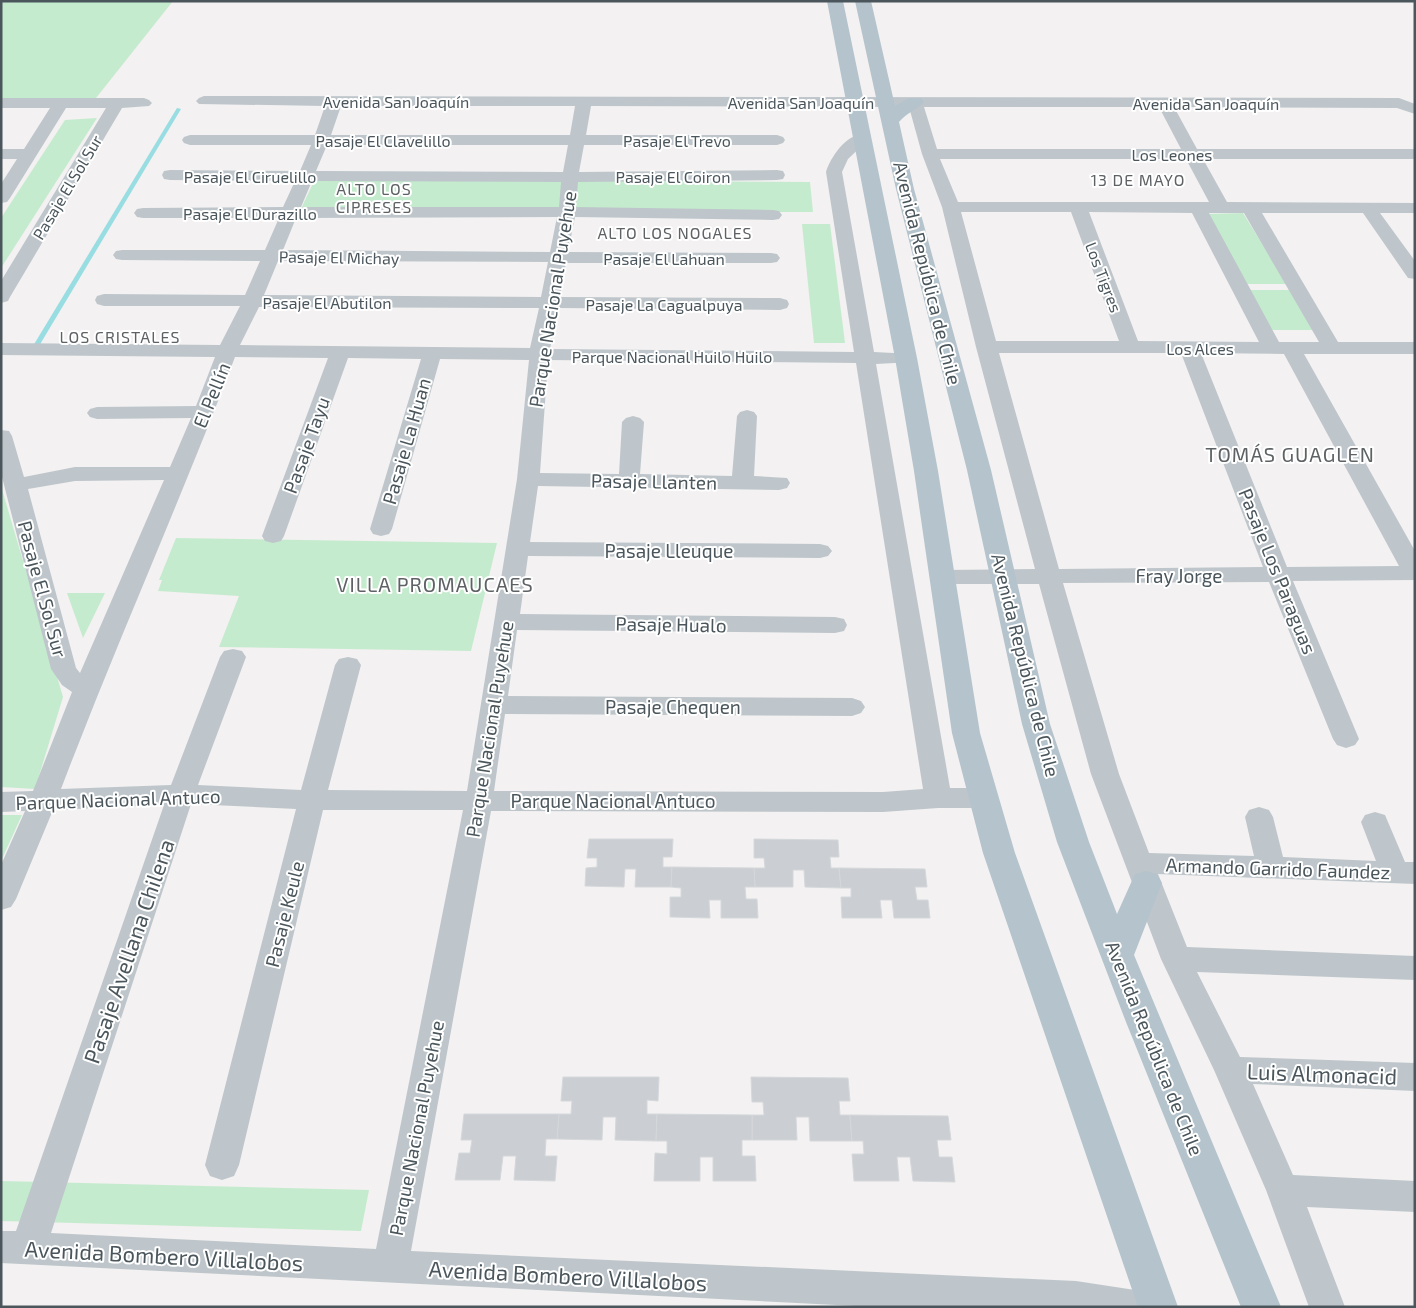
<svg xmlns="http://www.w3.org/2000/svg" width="1416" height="1308" viewBox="0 0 1416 1308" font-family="'Exo 2',sans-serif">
<rect width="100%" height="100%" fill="#f3f1f1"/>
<g fill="#c5ebce">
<path d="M 1,1 L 173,1 L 96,98 L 1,98 Z"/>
<path d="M 97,118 L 1,268 L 1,218 L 65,120 Z"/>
<path d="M 315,179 L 810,182 L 813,212 L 299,213 Z"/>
<path d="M 1243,213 L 1287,284 L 1246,284 L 1206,214 Z"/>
<path d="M 802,224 L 830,224 L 845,343 L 814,343 Z"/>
<path d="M 1248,290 L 1293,290 L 1315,330 L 1270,330 Z"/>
<path d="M 1,486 L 63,697 L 35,789 L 1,787 Z"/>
<path d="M 176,538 L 497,543 L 471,651 L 219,647 L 239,596 L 158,591 L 162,580 L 159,580 Z"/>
<path d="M 67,593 L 105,593 L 83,638 Z"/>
<path d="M 1,815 L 22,815 L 1,861 Z"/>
<path d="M 1,1181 L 369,1190 L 361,1231 L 1,1221 Z"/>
</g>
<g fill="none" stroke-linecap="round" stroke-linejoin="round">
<path fill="#97dde2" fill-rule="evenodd" d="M 177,108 L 181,109 L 39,346 L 36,348 L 34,347 L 33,346 Z"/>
</g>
<g fill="#cbced2" stroke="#d5d8db">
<path d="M 589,839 L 673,839 L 672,857 L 663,857 L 663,867 L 672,867 L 671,887 L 635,887 L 636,869 L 625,869 L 624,887 L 585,886 L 586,868 L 597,867 L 597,858 L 587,858 Z"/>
<path d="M 754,839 L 838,840 L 839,857 L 830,857 L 831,868 L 839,868 L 841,888 L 805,887 L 804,870 L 793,870 L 793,887 L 755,887 L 754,868 L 765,868 L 764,858 L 754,858 Z"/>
<path d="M 672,867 L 754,868 L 755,887 L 745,887 L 746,899 L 757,899 L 758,918 L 721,918 L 721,900 L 709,900 L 710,918 L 670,917 L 670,897 L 681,897 L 681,888 L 671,887 Z"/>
<path d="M 839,868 L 925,869 L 927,887 L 915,887 L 917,900 L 928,900 L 930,918 L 894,918 L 892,900 L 880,900 L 882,918 L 842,918 L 841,897 L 851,897 L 851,888 L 841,888 Z"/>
<path d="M 563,1077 L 659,1077 L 658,1101 L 647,1100 L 647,1114 L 657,1114 L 656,1141 L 615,1140 L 616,1117 L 603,1117 L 602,1140 L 557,1139 L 559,1114 L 571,1114 L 572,1101 L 561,1101 Z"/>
<path d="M 751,1077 L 848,1078 L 850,1101 L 839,1101 L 840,1115 L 850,1115 L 852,1141 L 810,1141 L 809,1117 L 796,1117 L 797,1140 L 752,1140 L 752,1115 L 764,1115 L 763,1102 L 752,1102 Z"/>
<path d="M 464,1114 L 559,1114 L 557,1139 L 546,1139 L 545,1156 L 557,1156 L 555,1181 L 514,1180 L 516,1156 L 503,1156 L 500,1180 L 455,1180 L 459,1153 L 470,1153 L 472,1140 L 461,1140 Z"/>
<path d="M 657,1114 L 752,1115 L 752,1140 L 742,1140 L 742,1156 L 755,1156 L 756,1181 L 713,1181 L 713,1157 L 700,1157 L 700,1181 L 654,1181 L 655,1153 L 667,1154 L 667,1141 L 656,1141 Z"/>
<path d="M 850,1115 L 948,1116 L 951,1140 L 937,1140 L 939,1157 L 952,1157 L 955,1182 L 913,1181 L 910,1157 L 897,1157 L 899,1181 L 854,1181 L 852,1154 L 864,1154 L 863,1141 L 852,1141 Z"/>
</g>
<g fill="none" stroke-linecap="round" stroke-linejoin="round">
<g fill="#bec6cb" fill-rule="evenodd">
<path d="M 204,96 L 1399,98 L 1415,104 L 1415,114 L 1397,108 L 1174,107 L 1197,149 L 1415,149 L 1415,159 L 1203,159 L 1227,202 L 1415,203 L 1415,213 L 1380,213 L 1415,261 L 1415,279 L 1408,278 L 1363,213 L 1262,213 L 1338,342 L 1415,342 L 1415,354 L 1304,354 L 1415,551 L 1415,580 L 1293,581 L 1359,739 L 1355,745 L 1346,748 L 1337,745 L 1333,739 L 1269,582 L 1063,583 L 1119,774 L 1149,853 L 1254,856 L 1245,817 L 1249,810 L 1259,807 L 1269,810 L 1273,817 L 1283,857 L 1376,861 L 1361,822 L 1365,815 L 1375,812 L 1385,815 L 1405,862 L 1415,862 L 1415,884 L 1158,874 L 1187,947 L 1415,956 L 1415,980 L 1197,972 L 1240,1057 L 1415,1063 L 1415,1091 L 1253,1084 L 1293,1175 L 1415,1181 L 1415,1212 L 1307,1207 L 1345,1307 L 1309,1307 L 1266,1190 L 1214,1070 L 1161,959 L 1091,774 L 1039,584 L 944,584 L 936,582 L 932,577 L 936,572 L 944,570 L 1035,569 L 976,347 L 942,207 L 922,154 L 909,107 L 591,106 L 586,135 L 777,135 L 783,137 L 785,140 L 783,143 L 777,145 L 584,145 L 579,172 L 777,170 L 783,171 L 785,175 L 783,179 L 777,180 L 578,182 L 576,207 L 773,210 L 779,211 L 782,215 L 779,219 L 773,220 L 575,217 L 568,252 L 771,253 L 777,254 L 780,258 L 777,262 L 771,263 L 566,263 L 560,297 L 780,298 L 787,300 L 789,304 L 787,308 L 780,310 L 558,308 L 550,349 L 854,352 L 826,172 C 831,156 849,130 868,135 L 870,138 L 848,159 L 842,172 L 874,352 L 913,354 L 916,358 L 913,362 L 876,364 L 950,788 L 984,788 L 994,791 L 998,798 L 994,805 L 984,808 L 938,808 L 883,812 L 491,811 L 411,1251 L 1076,1281 L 1135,1290 L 1148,1295 L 1153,1307 L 876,1307 L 1,1263 L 1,1231 L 16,1231 L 164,805 L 53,810 L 16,899 L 11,907 L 1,910 L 1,865 L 25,811 L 1,812 L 1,792 L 33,791 L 72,692 L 62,685 L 51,669 L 1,473 L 1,430 L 9,431 L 12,436 L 24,477 L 75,467 L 170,467 L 191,418 L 97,419 L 90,417 L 87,413 L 90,409 L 97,407 L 196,406 L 215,357 L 1,355 L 1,343 L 220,345 L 240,306 L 104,306 L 97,304 L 95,300 L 97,296 L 104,294 L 245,295 L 260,261 L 122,260 L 116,259 L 113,255 L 116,251 L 122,250 L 265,250 L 279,218 L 143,218 L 137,217 L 134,213 L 137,209 L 143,208 L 283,207 L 295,181 L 170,180 L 164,179 L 162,175 L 164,171 L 170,170 L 300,171 L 311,145 L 190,145 L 184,143 L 182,140 L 184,137 L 190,135 L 315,135 L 325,106 L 199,104 L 196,101 L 199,98 ZM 341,106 L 575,106 L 570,135 L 331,135 ZM 924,107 L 1159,107 L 1181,149 L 937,149 ZM 327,145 L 568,145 L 563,172 L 316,171 ZM 940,159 L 1186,159 L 1209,202 L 958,202 ZM 312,181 L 561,182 L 559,207 L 301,207 ZM 961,212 L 1071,212 L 1119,341 L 996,341 ZM 1089,212 L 1192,213 L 1259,342 L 1138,341 ZM 1209,213 L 1244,213 L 1319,342 L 1279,342 ZM 557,217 L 550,252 L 283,250 L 296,218 ZM 278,261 L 548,262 L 541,297 L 264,295 ZM 259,307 L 539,308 L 530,348 L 240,345 ZM 999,353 L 1181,353 L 1263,567 L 1059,569 ZM 1201,353 L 1284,354 L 1399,566 L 1287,567 ZM 235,357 L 328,358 L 262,536 L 265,541 L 273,543 L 281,541 L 284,536 L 348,358 L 421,359 L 370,529 L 373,534 L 381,536 L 389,534 L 392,529 L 440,359 L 529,360 L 517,479 L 467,791 L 328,790 L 361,665 L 357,659 L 348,657 L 339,659 L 335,665 L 301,790 L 198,785 L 246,657 L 242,651 L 233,649 L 224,651 L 220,657 L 171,785 L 61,789 C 116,644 180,502 235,357 ZM 548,360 L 856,363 L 923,789 L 883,792 L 494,791 L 505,714 L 852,716 L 861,713 L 865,707 L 861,701 L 852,698 L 508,696 L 517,630 L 835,633 L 844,631 L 847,625 L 844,619 L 835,617 L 520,614 L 528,556 L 820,558 L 828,556 L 832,551 L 828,546 L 820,544 L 530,542 L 538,486 L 779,490 L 787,488 L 790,483 L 787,478 L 754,476 L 757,416 L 754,412 L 747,410 L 740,412 L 737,416 L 732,476 L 640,474 L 644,422 L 640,418 L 633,416 L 626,418 L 622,422 L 619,474 L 540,473 ZM 164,480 L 80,673 L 76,668 L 28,489 L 75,481 ZM 191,804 L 296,809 L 205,1165 L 210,1176 L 222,1180 L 234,1176 L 239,1165 L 323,810 L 463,810 L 376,1249 L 51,1233 Z"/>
<path d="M 1,98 L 144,98 L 149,100 L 152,103 L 149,106 L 122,108 L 10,297 L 8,301 L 1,303 L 1,281 L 106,108 L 66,108 L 10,198 L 7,202 L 1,203 L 1,184 L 17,159 L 1,159 L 1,149 L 24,149 L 50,108 L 1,108 Z"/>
</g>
<g fill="#b4c3cc" fill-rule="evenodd">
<path d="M 827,1 L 843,1 L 917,358 L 938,471 L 980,733 L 1015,853 L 1178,1307 L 1138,1307 L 983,853 L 952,733 L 914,471 L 895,358 Z"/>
<path d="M 855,1 L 871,1 L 895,106 L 909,98 L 921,98 L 924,102 C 917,110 906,113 899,122 L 914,189 L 991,470 L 1050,724 L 1089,842 L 1117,914 L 1135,874 L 1146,871 L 1157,874 L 1162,883 L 1134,955 L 1281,1307 L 1241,1307 L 1126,1022 L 1057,842 L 1022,724 L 967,470 L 896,189 Z"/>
</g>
</g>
<g text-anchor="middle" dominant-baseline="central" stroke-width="4" stroke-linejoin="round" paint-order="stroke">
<g font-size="16" fill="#4a565c" stroke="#fff">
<text x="396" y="101">Avenida San Joaquín</text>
<text x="801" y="102">Avenida San Joaquín</text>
<text x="1206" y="103">Avenida San Joaquín</text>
<text x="383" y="140">Pasaje El Clavelillo</text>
<text x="677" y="140">Pasaje El Trevo</text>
<text x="1172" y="154">Los Leones</text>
<text x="250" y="176">Pasaje El Ciruelillo</text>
<text x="673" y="176">Pasaje El Coiron</text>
<text transform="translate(67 187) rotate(-59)">Pasaje El Sol Sur</text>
<text x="250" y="213">Pasaje El Durazillo</text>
<text transform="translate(339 257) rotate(1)">Pasaje El Michay</text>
<text x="664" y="258">Pasaje El Lahuan</text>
<text transform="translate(1104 277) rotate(69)">Los Tigres</text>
<text x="327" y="302">Pasaje El Abutilon</text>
<text x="664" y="304">Pasaje La Cagualpuya</text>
<text x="1200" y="348">Los Alces</text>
<text x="672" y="356">Parque Nacional Huilo Huilo</text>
</g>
<g font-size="16" letter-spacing="1" fill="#5e6264" stroke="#fff">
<text x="1138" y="179">13 DE MAYO</text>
<text x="374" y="188">ALTO LOS<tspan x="374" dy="18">CIPRESES</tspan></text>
<text x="675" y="232">ALTO LOS NOGALES</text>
<text x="120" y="336">LOS CRISTALES</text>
</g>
<g font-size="19" fill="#4a565c" stroke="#fff">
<text transform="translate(928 273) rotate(76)">Avenida República de Chile</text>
<text transform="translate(552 299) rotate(-81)">Parque Nacional Puyehue</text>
<text transform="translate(211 395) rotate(-68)">El Pellín</text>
<text transform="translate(406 441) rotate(-74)">Pasaje La Huan</text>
<text transform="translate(306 445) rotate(-70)">Pasaje Tayu</text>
<text transform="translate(654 481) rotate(1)">Pasaje Llanten</text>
<text x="669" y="550">Pasaje Lleuque</text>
<text transform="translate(1278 571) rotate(68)">Pasaje Los Paraguas</text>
<text x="1179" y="575">Fray Jorge</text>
<text transform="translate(43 589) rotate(75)">Pasaje El Sol Sur</text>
<text transform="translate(671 624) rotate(1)">Pasaje Hualo</text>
<text transform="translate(1026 665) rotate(76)">Avenida República de Chile</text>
<text x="673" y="706">Pasaje Chequen</text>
<text transform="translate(489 729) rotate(-81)">Parque Nacional Puyehue</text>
<text transform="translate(118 799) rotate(-2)">Parque Nacional Antuco</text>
<text x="613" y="800">Parque Nacional Antuco</text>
<text transform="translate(1278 868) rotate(2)">Armando Garrido Faundez</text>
<text transform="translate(284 914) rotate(-76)">Pasaje Keule</text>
<text transform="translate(1155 1048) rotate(68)">Avenida República de Chile</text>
<text transform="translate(416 1128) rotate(-79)">Parque Nacional Puyehue</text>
</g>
<g font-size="20" letter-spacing="1" fill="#5e6264" stroke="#fff">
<text x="1290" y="454">TOMÁS GUAGLEN</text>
<text x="435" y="584">VILLA PROMAUCAES</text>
</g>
<g font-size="22" fill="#4a565c" stroke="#fff">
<text transform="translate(128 951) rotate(-71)">Pasaje Avellana Chilena</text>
<text transform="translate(1322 1073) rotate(2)">Luis Almonacid</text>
<text transform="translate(164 1255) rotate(3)">Avenida Bombero Villalobos</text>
<text transform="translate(568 1275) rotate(3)">Avenida Bombero Villalobos</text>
</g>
</g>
<rect width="1416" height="1308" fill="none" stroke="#4a565c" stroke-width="5"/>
</svg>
